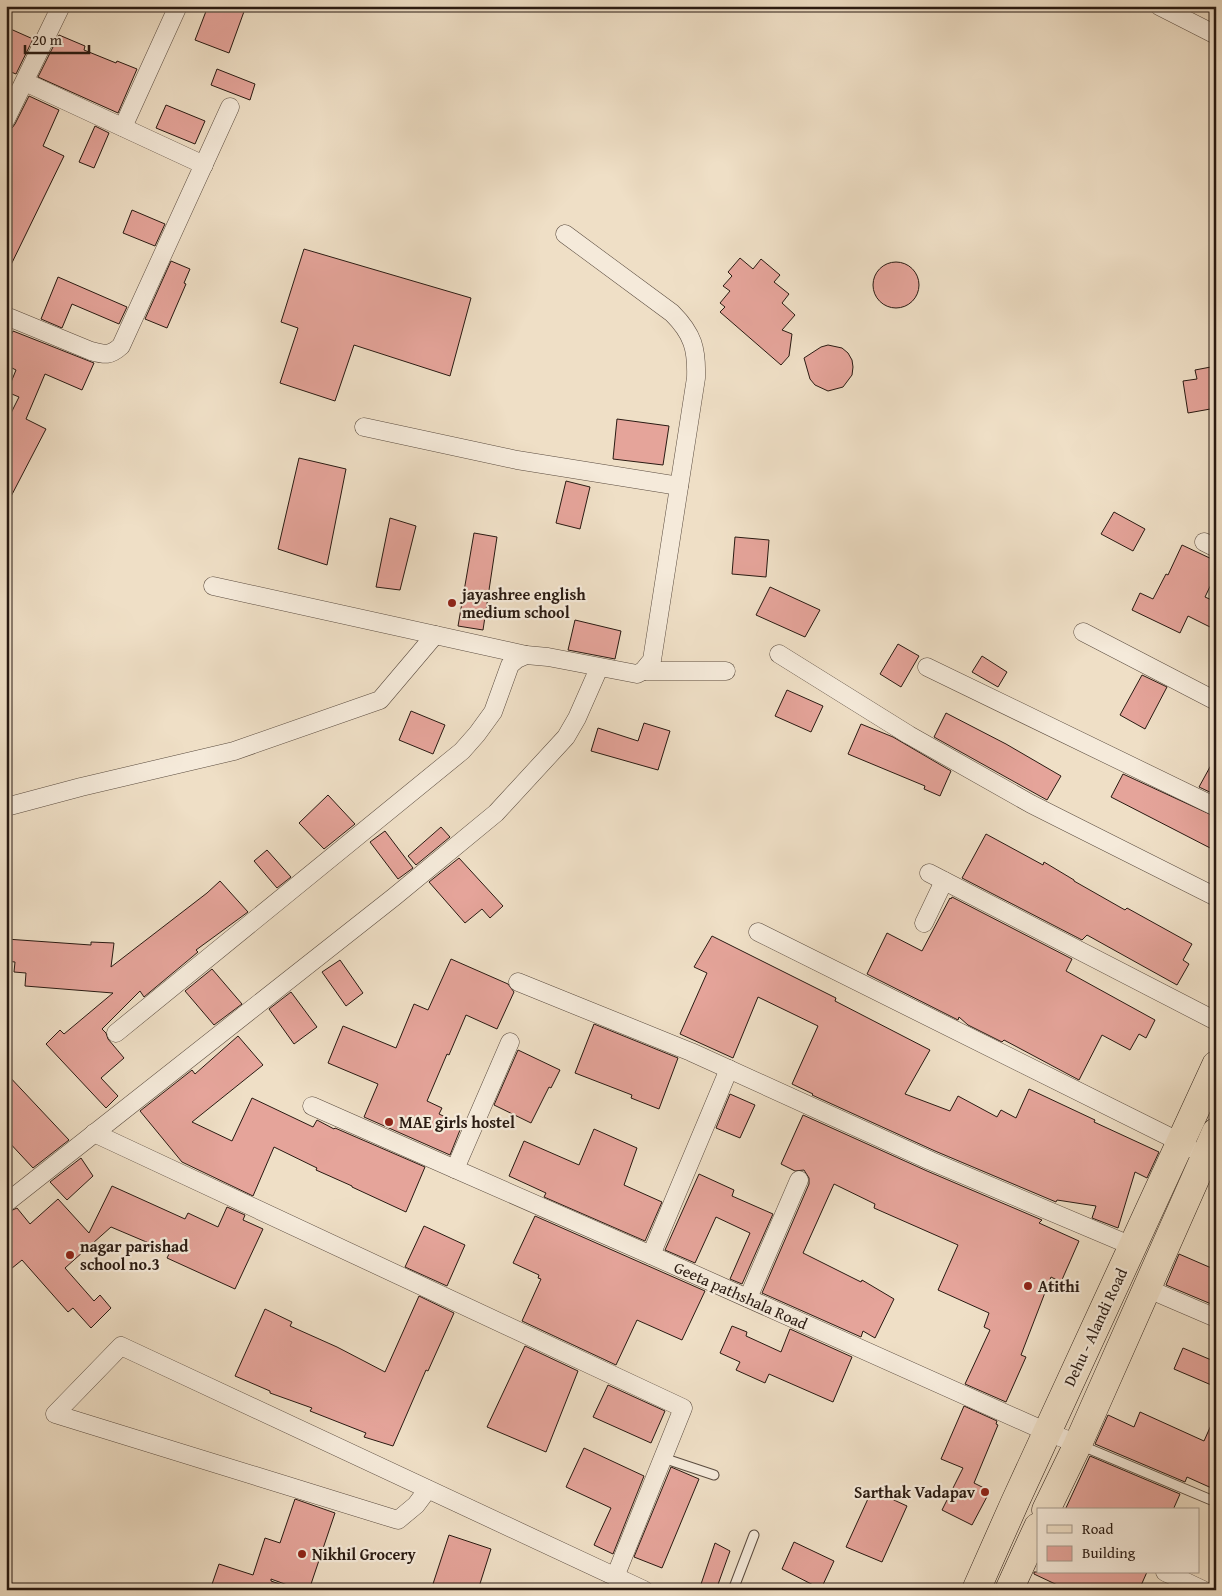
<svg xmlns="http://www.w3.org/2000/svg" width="1222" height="1596" viewBox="0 0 1222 1596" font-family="'Gentium Book Plus',serif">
<rect width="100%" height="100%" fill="#efdfc6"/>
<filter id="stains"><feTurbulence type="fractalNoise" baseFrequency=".004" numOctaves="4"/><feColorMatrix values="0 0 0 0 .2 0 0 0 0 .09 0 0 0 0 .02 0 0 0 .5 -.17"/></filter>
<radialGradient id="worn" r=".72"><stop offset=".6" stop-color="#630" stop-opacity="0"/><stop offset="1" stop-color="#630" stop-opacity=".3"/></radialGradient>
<g fill="#e5a49a" stroke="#291a12">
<path d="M 208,6 L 246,6 L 229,53 L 195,40 Z"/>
<path d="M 6,27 L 33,39 L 16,74 L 6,70 Z"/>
<path d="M 59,35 L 85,46 L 84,50 L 116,63 L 117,61 L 137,69 L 118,113 L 38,77 Z"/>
<path d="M 217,69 L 255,84 L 250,100 L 211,85 Z"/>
<path d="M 29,96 L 59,110 L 43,146 L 64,156 L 6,275 L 6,130 L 12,128 L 15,124 Z"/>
<path d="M 166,105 L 205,121 L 195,144 L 156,128 Z"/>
<path d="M 95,126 L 109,133 L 94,168 L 79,162 Z"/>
<path d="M 132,210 L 165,224 L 155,246 L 123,233 Z"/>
<path d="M 304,249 L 471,298 L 450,376 L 354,345 L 335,401 L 280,383 L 298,328 L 281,322 Z"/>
<path d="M 740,258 L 753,269 L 761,259 L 780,275 L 774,282 L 789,294 L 782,303 L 795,315 L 782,330 L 792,334 L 789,356 L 781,365 L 720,312 L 725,307 L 720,303 L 730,291 L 723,286 L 732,276 L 728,272 Z"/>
<path d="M 171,261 L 190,269 L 184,283 L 186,284 L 167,328 L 145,319 Z"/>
<circle cx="896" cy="285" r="23"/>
<path d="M 58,277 L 127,307 L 119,324 L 72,304 L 62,328 L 41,319 Z"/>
<path d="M 13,331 L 94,363 L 82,390 L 45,374 L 26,419 L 46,429 L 6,506 L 6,423 L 19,397 L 7,392 L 16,370 L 6,365 L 6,346 Z"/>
<path d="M 828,345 L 842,348 L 848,353 L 852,360 L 853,367 L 852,375 L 843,387 L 828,391 L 815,385 L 810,379 L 804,358 L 821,347 Z"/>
<path d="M 1216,366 L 1216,408 L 1188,413 L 1183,381 L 1197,379 L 1195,370 Z"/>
<path d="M 617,419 L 669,426 L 663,465 L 613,459 Z"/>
<path d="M 299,458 L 346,469 L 327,565 L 278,549 Z"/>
<path d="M 566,481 L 590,487 L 580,529 L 556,523 Z"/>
<path d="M 1114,512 L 1145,529 L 1133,551 L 1101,534 Z"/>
<path d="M 390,518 L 416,526 L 400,590 L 376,587 Z"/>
<path d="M 474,533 L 497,537 L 483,630 L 458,626 Z"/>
<path d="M 735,537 L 769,540 L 766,577 L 732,574 Z"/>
<path d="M 1182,545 L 1216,561 L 1216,574 L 1205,597 L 1216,602 L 1216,630 L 1188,616 L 1180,633 L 1132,610 L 1140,593 L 1153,599 L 1166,574 L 1168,575 Z"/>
<path d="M 770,587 L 820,610 L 805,637 L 756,615 Z"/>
<path d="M 575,620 L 621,631 L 615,659 L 568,650 Z"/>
<path d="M 898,644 L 919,656 L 901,687 L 880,674 Z"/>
<path d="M 982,656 L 1007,672 L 998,687 L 972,672 Z"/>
<path d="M 1142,675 L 1167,687 L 1145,729 L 1120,715 Z"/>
<path d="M 787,690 L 823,706 L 811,732 L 775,716 Z"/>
<path d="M 411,711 L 445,725 L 433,754 L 399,740 Z"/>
<path d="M 946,713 L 1006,744 L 1061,776 L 1047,800 L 934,737 Z"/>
<path d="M 644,723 L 670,731 L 658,770 L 591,751 L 598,728 L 638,741 Z"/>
<path d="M 861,724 L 893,737 L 951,771 L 940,796 L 924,789 L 925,786 L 848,754 Z"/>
<path d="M 1216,756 L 1216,795 L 1199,787 Z"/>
<path d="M 1123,774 L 1216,817 L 1216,851 L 1111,797 Z"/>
<path d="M 328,795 L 355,824 L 324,849 L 299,823 Z"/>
<path d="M 441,827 L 450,837 L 416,865 L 408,856 Z"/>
<path d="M 385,831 L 413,868 L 398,879 L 370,842 Z"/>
<path d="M 986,834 L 1043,865 L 1044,862 L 1074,880 L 1074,881 L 1125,910 L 1127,908 L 1192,944 L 1183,960 L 1189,964 L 1177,985 L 1087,935 L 1082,940 L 962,878 Z"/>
<path d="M 267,850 L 291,877 L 277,888 L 254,861 Z"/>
<path d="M 459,858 L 503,906 L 490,918 L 482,909 L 465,923 L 429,882 Z"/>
<path d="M 220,881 L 248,912 L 196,950 L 198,952 L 144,997 L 140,991 L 102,1029 L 106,1033 L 108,1039 L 124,1058 L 101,1078 L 118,1096 L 106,1108 L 46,1044 L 60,1030 L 64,1034 L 113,993 L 25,986 L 26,973 L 14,972 L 15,962 L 6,961 L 6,939 L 91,945 L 91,942 L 114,943 L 111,967 L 207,893 Z"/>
<path d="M 952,897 L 1072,959 L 1066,971 L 1155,1020 L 1146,1038 L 1139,1034 L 1130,1050 L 1102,1035 L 1079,1080 L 1004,1040 L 1002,1042 L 968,1025 L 959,1017 L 958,1020 L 867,974 L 887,933 L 922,951 L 950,898 L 951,899 Z"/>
<path d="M 712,936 L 836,998 L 835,1001 L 930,1050 L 905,1094 L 950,1111 L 958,1096 L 997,1117 L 1001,1110 L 1016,1118 L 1029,1089 L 1095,1120 L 1094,1122 L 1159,1152 L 1147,1178 L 1135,1172 L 1118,1228 L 1092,1218 L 1096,1206 L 1057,1200 L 1056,1202 L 935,1151 L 812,1095 L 813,1094 L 792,1084 L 818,1026 L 758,997 L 733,1058 L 680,1034 L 707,973 L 694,967 Z"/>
<path d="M 451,959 L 508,984 L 514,992 L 497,1029 L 466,1015 L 449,1055 L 447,1054 L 427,1101 L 442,1108 L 439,1114 L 462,1125 L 450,1155 L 364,1117 L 378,1084 L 328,1063 L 343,1026 L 396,1048 L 414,1004 L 428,1010 Z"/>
<path d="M 340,960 L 363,993 L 346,1006 L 322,972 Z"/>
<path d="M 212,969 L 242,1004 L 214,1025 L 185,991 Z"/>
<path d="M 291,992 L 317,1027 L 294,1044 L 269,1009 Z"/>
<path d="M 594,1024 L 678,1058 L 659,1109 L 631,1098 L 632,1095 L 575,1073 Z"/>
<path d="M 238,1036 L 263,1065 L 192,1122 L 232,1141 L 252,1098 L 313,1127 L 317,1120 L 334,1129 L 335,1128 L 425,1167 L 406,1212 L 352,1187 L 352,1186 L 316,1170 L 317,1168 L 274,1147 L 253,1196 L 182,1162 L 140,1111 L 192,1070 L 195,1074 Z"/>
<path d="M 518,1050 L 560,1070 L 551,1088 L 549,1087 L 531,1123 L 494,1105 Z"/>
<path d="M 6,1073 L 69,1140 L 33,1168 L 6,1139 Z"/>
<path d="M 730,1094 L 755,1105 L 740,1138 L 716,1128 Z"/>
<path d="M 803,1115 L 927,1171 L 1042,1220 L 1039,1223 L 1079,1241 L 1061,1282 L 1051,1277 L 1021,1355 L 1026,1357 L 1006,1402 L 965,1384 L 990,1330 L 984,1327 L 989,1313 L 938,1290 L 958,1245 L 874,1208 L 875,1204 L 834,1184 L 803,1253 L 861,1282 L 862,1280 L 894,1299 L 875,1338 L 863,1331 L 861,1337 L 762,1293 L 809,1184 L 809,1178 L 804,1170 L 795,1171 L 781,1164 Z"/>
<path d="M 594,1129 L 637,1148 L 624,1185 L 662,1202 L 645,1241 L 544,1197 L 546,1193 L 509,1176 L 524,1141 L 579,1165 Z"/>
<path d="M 81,1158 L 93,1176 L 67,1200 L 50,1182 Z"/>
<path d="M 699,1174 L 734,1190 L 732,1196 L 773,1214 L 742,1284 L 730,1279 L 750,1233 L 716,1217 L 695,1263 L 665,1250 Z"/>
<path d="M 112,1186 L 185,1219 L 188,1213 L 218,1227 L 227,1207 L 245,1215 L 243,1220 L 263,1229 L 235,1289 L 167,1258 L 170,1252 L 111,1227 L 65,1268 L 94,1301 L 100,1295 L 111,1308 L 91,1328 L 73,1308 L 68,1312 L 22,1260 L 6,1273 L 6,1213 L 17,1208 L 30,1224 L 58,1199 L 89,1233 Z"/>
<path d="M 535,1216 L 705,1291 L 682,1340 L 637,1320 L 616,1365 L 522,1321 L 541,1279 L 538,1278 L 539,1275 L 513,1263 Z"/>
<path d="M 424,1226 L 465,1245 L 447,1286 L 405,1267 Z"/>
<path d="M 1179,1254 L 1216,1270 L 1216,1306 L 1166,1285 Z"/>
<path d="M 419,1296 L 454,1313 L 428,1371 L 426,1370 L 393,1446 L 364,1437 L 366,1433 L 310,1411 L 312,1408 L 270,1393 L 270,1391 L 235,1376 L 265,1309 L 292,1322 L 290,1326 L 337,1347 L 385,1372 Z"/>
<path d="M 732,1326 L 747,1332 L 746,1336 L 781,1352 L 790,1329 L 852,1357 L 833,1402 L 769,1374 L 765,1383 L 736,1370 L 740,1362 L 720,1353 Z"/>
<path d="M 525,1346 L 578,1371 L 546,1452 L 487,1427 Z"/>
<path d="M 1183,1348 L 1216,1362 L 1216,1387 L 1174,1369 Z"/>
<path d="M 608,1385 L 665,1411 L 651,1443 L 593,1417 Z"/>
<path d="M 964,1406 L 997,1421 L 996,1424 L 998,1425 L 974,1483 L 990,1491 L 972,1525 L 942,1510 L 963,1468 L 941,1459 Z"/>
<path d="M 1140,1412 L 1204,1441 L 1216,1414 L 1216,1490 L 1187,1477 L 1185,1482 L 1095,1444 L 1108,1415 L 1134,1427 Z"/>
<path d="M 584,1448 L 644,1476 L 613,1554 L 594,1545 L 611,1508 L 566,1487 Z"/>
<path d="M 1090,1456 L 1180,1494 L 1173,1510 L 1065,1510 Z"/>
<path d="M 671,1467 L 699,1479 L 662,1568 L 634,1557 Z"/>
<path d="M 872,1490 L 907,1506 L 882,1562 L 846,1547 Z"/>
<path d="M 295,1499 L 335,1513 L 309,1590 L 301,1590 L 271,1579 L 271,1581 L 288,1587 L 287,1590 L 210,1590 L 219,1564 L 253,1575 L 265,1538 L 280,1543 Z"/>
<path d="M 449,1535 L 491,1549 L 478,1590 L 431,1590 Z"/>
<path d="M 794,1542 L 834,1561 L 821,1589 L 782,1569 Z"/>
<path d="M 715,1543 L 730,1551 L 716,1590 L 699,1590 Z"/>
<path d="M 1034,1572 L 1147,1572 L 1139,1590 L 1068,1590 L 1034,1574 Z"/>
</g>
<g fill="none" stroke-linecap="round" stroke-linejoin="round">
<defs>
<g id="lane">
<path d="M 1080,1445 L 1216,1502"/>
<path d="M 663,1458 L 714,1475"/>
<path d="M 733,1590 L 754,1535"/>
</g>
<g id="street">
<path d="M 1159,6 L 1216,35"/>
<path d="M 25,82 L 204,165"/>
<path d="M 6,119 L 61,6"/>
<path d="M 123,127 L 178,6"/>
<path d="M 6,316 L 91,351 C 105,355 110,356 121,346 L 230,107"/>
<path d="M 364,427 L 517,460 L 679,486"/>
<path d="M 1204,542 L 1216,548"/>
<path d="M 213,586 L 526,655"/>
<path d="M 1083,632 L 1216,701"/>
<path d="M 779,654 L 909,735 L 1031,804 L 1216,897"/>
<path d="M 927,667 L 1216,807"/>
<path d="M 643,671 L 726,671"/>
<path d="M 6,807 L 81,787 L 234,751 L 380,700 L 435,635"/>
<path d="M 929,873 L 1216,1021"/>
<path d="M 924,923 L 944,881"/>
<path d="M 758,932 L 1180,1142 L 1189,1148"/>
<path d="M 518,982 L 691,1052 L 931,1161 L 1132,1246"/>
<path d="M 116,1033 L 462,751 L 477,734 L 493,712 L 510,665 L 517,659 L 526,655 L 548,657 L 637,674 L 643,671 L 652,660 L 696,378 C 697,349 693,334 672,313 L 565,234"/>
<path d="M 510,1042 L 455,1169 L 651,1255 L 1047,1432 L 1078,1444"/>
<path d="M 312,1106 L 455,1169"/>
<path d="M 94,1133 L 683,1408 L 615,1577"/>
<path d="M 6,1203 L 394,897 L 496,813 L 566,737 L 577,718 L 599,668"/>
<path d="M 651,1255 L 729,1069"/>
<path d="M 1146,1288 L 1216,1318"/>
<path d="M 748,1298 L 799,1180"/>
<path d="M 428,1489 L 416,1505 L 398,1520 L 55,1414 L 121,1346 L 644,1590"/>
<path d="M 1165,1572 L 1203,1590"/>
</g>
<g id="primary">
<path d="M 1046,1510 L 1078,1444 L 1216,1132"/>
<path d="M 976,1590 L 1015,1502 L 1216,1065"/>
<path d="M 1009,1590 L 1038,1527"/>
</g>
</defs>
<use href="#lane" stroke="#5a4b3f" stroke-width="11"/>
<use href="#street" stroke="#5a4b3f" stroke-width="19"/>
<use href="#primary" stroke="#291a12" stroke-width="29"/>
<use href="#lane" stroke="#f5eada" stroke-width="9"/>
<use href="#street" stroke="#f5eada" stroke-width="18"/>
<use href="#primary" stroke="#efdfc6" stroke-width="28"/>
</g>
<g fill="#8f2418" stroke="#f5eada" stroke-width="2">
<circle cx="452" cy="603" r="5"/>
<circle cx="389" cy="1122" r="5"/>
<circle cx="70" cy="1255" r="5"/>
<circle cx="1028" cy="1286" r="5"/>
<circle cx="985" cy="1492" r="5"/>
<circle cx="302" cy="1554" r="5"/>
</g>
<g text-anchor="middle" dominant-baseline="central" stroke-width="4.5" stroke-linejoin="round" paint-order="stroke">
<g font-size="16" font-weight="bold" fill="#291a12" stroke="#f5eada" text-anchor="start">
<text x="462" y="594">jayashree english<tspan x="462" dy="18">medium school</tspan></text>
<text x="399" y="1122">MAE girls hostel</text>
<text x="80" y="1246">nagar parishad<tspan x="80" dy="18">school no.3</tspan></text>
<text x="1038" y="1286">Atithi</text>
<text x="975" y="1492" text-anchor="end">Sarthak Vadapav</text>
<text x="312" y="1554">Nikhil Grocery</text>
</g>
<g font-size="16" fill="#291a12" stroke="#f5eada">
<text transform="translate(741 1295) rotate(24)">Geeta pathshala Road</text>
<text transform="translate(1095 1327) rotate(-65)">Dehu - Alandi Road</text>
</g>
</g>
<rect width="1222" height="1596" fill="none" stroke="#efdfc6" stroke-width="25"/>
<rect x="8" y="8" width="1207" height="1581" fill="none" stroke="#291a12" stroke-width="2.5"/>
<rect x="12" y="12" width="1197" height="1571" fill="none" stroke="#291a12"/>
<rect x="1037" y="1508" width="162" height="65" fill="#f5eada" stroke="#a3978a"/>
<rect x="1047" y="1525" width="25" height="8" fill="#efdfc6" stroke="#a3978a"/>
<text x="1082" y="1534" font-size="15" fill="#291a12">Road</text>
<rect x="1047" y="1546" width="25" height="15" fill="#e5a49a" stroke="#a3978a"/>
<text x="1082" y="1558" font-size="15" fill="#291a12">Building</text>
<path d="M25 45v8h64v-8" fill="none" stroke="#291a12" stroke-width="2.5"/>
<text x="32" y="45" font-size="15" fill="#291a12" stroke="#f5eada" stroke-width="4" paint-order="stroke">20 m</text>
<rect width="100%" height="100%" filter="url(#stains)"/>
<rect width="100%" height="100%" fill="url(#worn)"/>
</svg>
